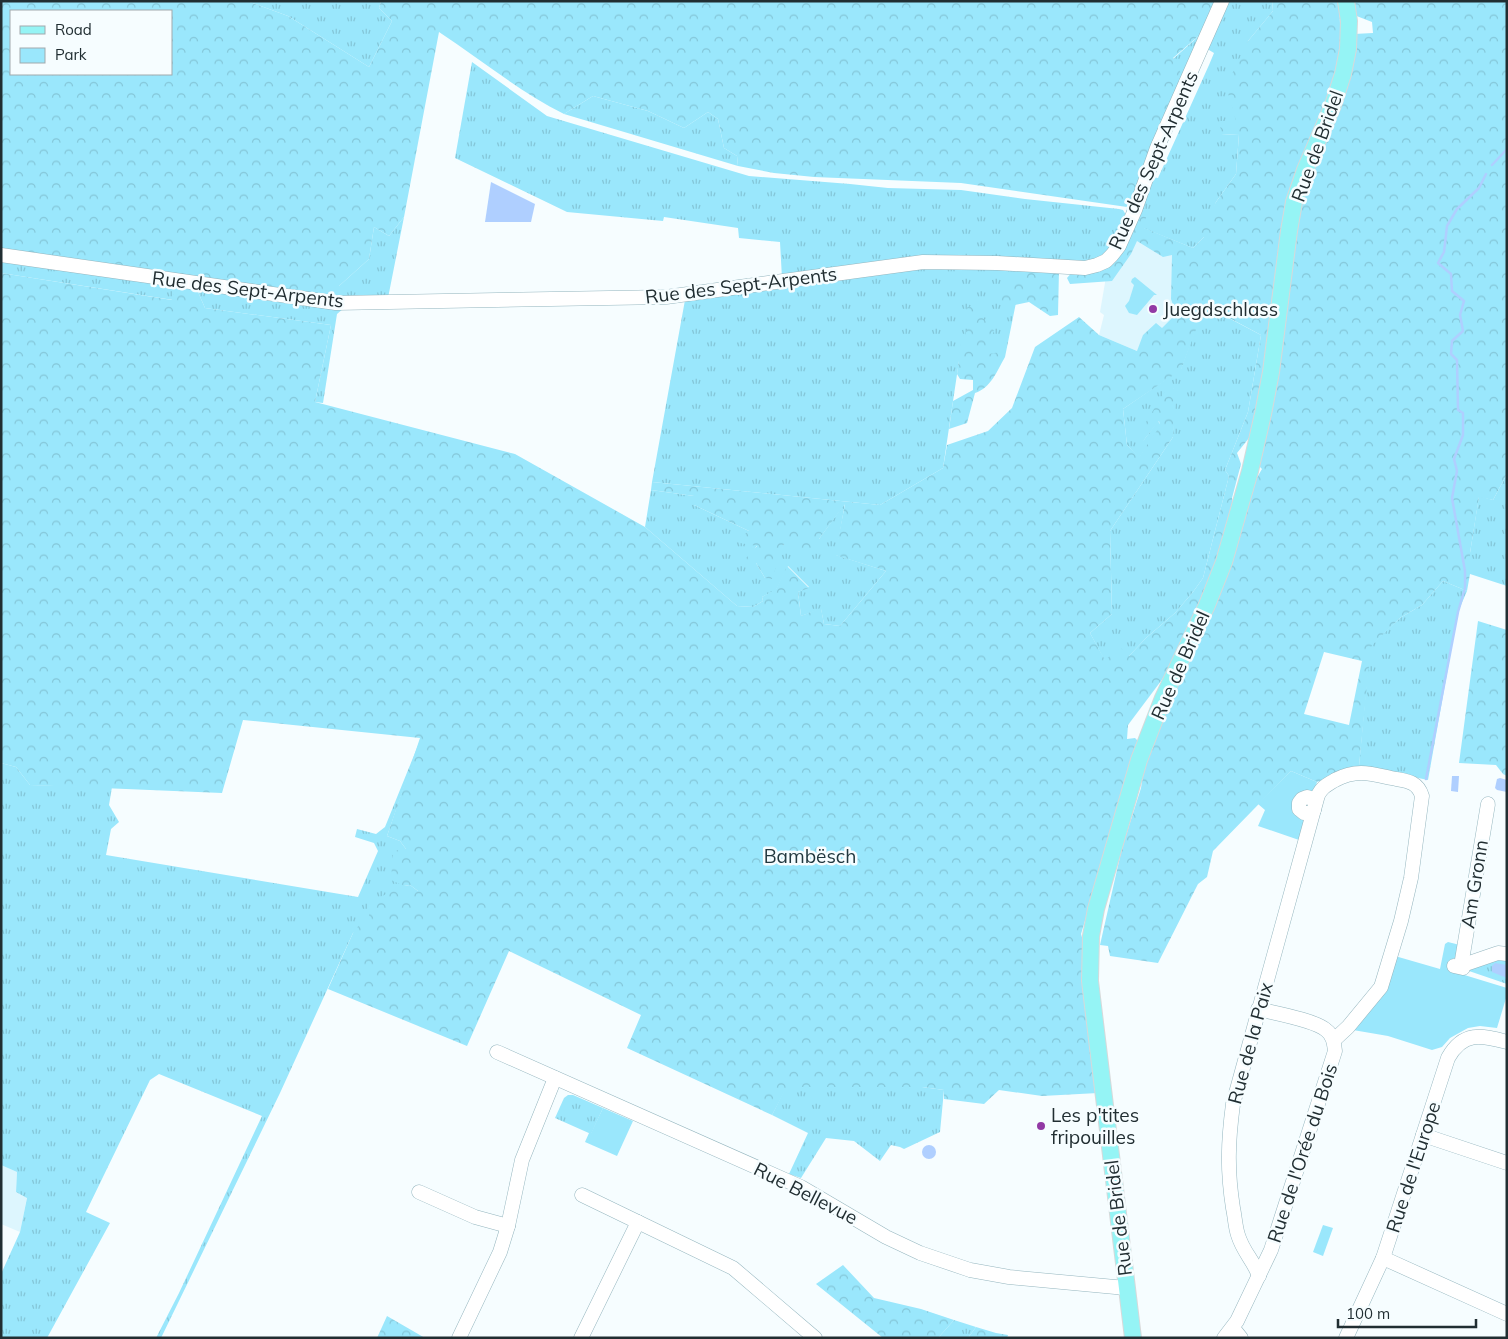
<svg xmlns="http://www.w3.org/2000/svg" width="1508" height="1339" viewBox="0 0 1508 1339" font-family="Mulish,sans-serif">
<defs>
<pattern id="grass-tufts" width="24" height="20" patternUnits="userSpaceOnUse" patternTransform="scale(1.25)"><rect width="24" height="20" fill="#9ae7fc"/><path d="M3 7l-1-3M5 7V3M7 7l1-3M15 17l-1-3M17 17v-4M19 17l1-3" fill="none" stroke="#84c6d8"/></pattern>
<pattern id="forest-crowns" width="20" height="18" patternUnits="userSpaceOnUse" patternTransform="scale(1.25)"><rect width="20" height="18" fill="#9ae7fc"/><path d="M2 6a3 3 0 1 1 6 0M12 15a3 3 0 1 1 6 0" fill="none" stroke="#84c6d8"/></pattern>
</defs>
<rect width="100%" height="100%" fill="#f6fdff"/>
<g fill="#ddf6fe">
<path d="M 1143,228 L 1193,248 L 1204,305 L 1137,351 L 1099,335 L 1104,315 L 1100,312 L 1107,271 Z"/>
<path d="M 1,1165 L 17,1172 L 16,1192 L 27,1197 L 20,1232 L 1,1224 Z"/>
</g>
<g fill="url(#grass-tufts)" fill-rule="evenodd">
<path d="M 247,1 L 381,1 L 379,8 L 392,21 L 369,67 L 288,16 Z"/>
<path d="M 1217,1 L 1272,1 L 1273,11 L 1248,41 L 1236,121 L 1221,135 L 1239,134 L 1236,174 L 1216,202 L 1204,237 L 1193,248 L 1143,228 L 1111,263 L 1023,268 L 1005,357 L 959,361 L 943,468 L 880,505 L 652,482 L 685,300 L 344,308 L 337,314 L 323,403 L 315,402 L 331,325 L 205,308 L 198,292 L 173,300 L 1,273 L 1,255 L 339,286 L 369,259 L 374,227 L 389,236 L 404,217 L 388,298 L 668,293 L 782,278 L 780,242 L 739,238 L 738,228 L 664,217 L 663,221 L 567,212 L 455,158 L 472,62 L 547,116 L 749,176 L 850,184 L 888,188 L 961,190 L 1025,199 L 1119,209 L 1123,210 L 1126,215 L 1127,207 L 1139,187 L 1148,162 L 1173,59 L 1209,27 ZM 1204,47 L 1214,53 L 1209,65 L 1158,178 L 1148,176 Z"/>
<path d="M 593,96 L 648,111 L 684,128 L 708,112 L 718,119 L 724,148 L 737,156 L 738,166 L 564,114 Z"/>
<path d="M 1204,305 L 1261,335 L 1248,412 L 1225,470 L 1229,476 L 1203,578 L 1193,592 L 1175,613 L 1146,638 L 1129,656 L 1105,661 L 1090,633 L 1112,614 L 1110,531 L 1173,437 L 1174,388 L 1143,441 L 1158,421 L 1161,426 L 1139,458 L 1127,445 L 1123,409 L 1181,369 Z"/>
<path d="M 1507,474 L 1507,586 L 1470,574 L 1470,553 L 1479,496 L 1493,500 Z"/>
<path d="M 651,490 L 694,496 L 694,505 L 749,531 L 757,545 L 747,563 L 756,563 L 765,578 L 784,544 L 819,539 L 845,503 L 836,555 L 886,571 L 840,626 L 824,624 L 821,609 L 801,616 L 798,592 L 809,587 L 788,566 L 776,590 L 762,597 L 763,601 L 753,607 L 737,606 L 645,527 Z"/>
<path d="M 1443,581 L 1467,591 L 1458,612 L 1428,780 L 1359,766 L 1370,646 L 1400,618 L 1422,605 Z"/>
<path d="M 421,738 L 387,836 L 400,841 L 406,849 L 404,886 L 410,885 L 418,891 L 371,925 L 353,933 L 280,1093 L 161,1338 L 156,1338 L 179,1293 L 262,1116 L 159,1074 L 150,1080 L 86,1212 L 110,1223 L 47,1338 L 1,1338 L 1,1274 L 20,1232 L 27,1198 L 16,1192 L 17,1172 L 1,1165 L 1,763 L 16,767 L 30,785 L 112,787 L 109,805 L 119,822 L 111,829 L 106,855 L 358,897 L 378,851 L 374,843 L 355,837 L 357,829 L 376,834 L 385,827 Z"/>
<path d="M 1507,958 L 1507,984 L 1469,971 L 1470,966 Z"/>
<path d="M 786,1087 L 922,1087 L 944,1090 L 940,1132 L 904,1149 L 900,1147 L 891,1145 L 880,1161 L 854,1141 L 826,1138 L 801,1178 L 789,1174 L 808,1133 L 772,1115 Z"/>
<path d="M 568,1095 L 573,1095 L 603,1108 L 591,1134 L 555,1118 L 564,1098 Z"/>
<path d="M 954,1320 L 976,1327 L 968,1338 L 938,1338 Z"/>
</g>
<g fill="url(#forest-crowns)" fill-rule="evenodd">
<path d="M 1,1 L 247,1 L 288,16 L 369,67 L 392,21 L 379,8 L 381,1 L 1217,1 L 1209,27 L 1173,58 L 1184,79 L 1160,131 L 1156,131 C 1149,159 1142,182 1127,207 L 961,183 L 814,177 L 774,173 L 738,166 L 737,156 L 724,148 L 718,119 L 708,112 L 684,128 L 648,111 L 593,96 L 564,114 C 520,92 480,59 439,32 L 404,217 L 389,236 L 374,227 L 369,259 L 339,286 L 336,303 L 1,255 ZM 11,11 L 171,11 L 171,74 L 11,74 Z"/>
<path d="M 1272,1 L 1339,1 L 1341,47 L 1339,72 L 1298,167 L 1265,371 L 1249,438 L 1237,453 L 1241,464 L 1232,498 L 1234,508 L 1218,560 L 1167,673 L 1128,725 L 1127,739 L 1135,738 L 1137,740 L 1138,745 L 1081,934 L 1084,944 L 1098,1093 L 1042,1096 L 999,1090 L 984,1104 L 944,1099 L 944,1090 L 922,1087 L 787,1087 L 772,1115 L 627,1048 L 641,1015 L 509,951 L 467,1046 L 328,989 L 353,933 L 359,925 L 371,925 L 367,904 L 392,891 L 418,891 L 410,885 L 404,886 L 391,880 L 393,851 L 406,849 L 400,841 L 387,836 L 420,738 L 243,720 L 222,793 L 30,785 L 16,767 L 1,763 L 1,273 L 172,300 L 174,291 L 188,288 L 198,292 L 205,308 L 331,325 L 315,402 L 515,454 L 645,527 L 737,606 L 753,607 L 763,601 L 762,597 L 776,589 L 787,566 L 809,588 L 798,592 L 801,616 L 821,608 L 824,624 L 840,626 L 886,571 L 835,555 L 845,504 L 819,539 L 826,550 L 822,555 L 784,544 L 772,579 L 765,578 L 756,563 L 747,563 L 744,560 L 757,546 L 740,543 L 739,538 L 749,531 L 694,505 L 694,496 L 651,490 L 652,482 L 880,505 L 943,468 L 947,445 L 988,431 L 1012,408 L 1035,347 L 1079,317 L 1099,335 L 1137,351 L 1143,335 L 1156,323 L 1162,328 L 1176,314 L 1171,299 L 1172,255 L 1163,257 L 1137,241 L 1131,254 L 1112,281 L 1070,284 L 1067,278 L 1073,271 L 1100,269 L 1139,215 L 1146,217 L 1144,228 L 1193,248 L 1204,237 L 1200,232 L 1216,202 L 1236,174 L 1239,134 L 1221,135 L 1220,121 L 1236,121 L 1226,86 L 1248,41 L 1273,11 ZM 1205,305 L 1261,335 L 1248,412 L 1225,470 L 1229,476 L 1203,578 L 1193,592 L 1175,613 L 1146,638 L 1129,656 L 1120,647 L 1105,660 L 1090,633 L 1112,614 L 1110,531 L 1173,437 L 1176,400 L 1174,388 L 1165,391 L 1138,435 L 1143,441 L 1159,421 L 1160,426 L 1139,457 L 1127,445 L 1123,409 L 1181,370 Z"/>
<path d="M 1352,1 L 1507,1 L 1507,474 L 1493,500 L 1479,497 L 1470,553 L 1470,574 L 1467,591 L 1443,581 L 1422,605 L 1400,618 L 1371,646 L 1359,766 L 1317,782 L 1291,771 L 1213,851 L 1207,877 L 1198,884 L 1158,963 L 1110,956 L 1108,946 L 1100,945 L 1122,848 L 1141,788 L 1145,763 L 1252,486 L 1262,469 L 1258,465 L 1301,204 L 1354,34 L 1373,33 L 1372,22 L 1354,15 ZM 1324,652 L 1362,661 L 1349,725 L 1304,714 Z"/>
<path d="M 1023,268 L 1059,270 L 1058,315 L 1050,316 L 1029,302 L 1015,305 L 993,301 L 993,292 L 1009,289 Z"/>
<path d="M 977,304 L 983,318 L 994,331 L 983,355 L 1000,352 L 1005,357 C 997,371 991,388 975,393 L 967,423 L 949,429 L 953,401 L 973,390 L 973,380 L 960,379 L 957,374 L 961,344 L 967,330 L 966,308 Z"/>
<path d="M 1478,621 L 1507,630 L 1507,776 L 1503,774 L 1496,765 L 1459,763 Z"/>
<path d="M 843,1265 L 874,1298 L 921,1309 L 954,1320 L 938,1338 L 883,1338 L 816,1284 Z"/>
<path d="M 387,1316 L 425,1338 L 377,1338 Z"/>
<path d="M 976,1327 L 996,1333 L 1008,1335 L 1007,1338 L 968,1338 Z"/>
</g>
<g fill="#9ae7fc">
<path d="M 1135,277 L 1157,295 L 1154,295 L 1137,315 L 1129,313 L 1125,306 L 1129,301 L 1134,285 L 1131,282 L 1132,279 Z"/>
<path d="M 1291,771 L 1317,782 L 1314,793 L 1297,816 L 1304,821 L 1299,840 L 1258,826 L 1265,810 L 1258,804 Z"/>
<path d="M 1448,942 L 1460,945 L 1457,957 L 1450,960 L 1448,970 L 1507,988 L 1507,995 L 1497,1028 L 1480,1026 L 1468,1028 L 1450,1038 L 1442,1047 L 1432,1050 L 1388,1036 L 1353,1030 L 1395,956 L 1440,969 L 1445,944 Z"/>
<path d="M 603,1108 L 633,1121 L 617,1156 L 585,1142 L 589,1133 L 591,1133 Z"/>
<path d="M 1323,1225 L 1333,1228 L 1323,1256 L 1313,1252 Z"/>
</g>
<g fill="#afcfff">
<path d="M 491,182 L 535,204 L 531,222 L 485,222 Z"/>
<path d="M 1452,776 L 1459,776 L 1458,792 L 1451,791 Z"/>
<path d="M 1500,778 L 1507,780 L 1507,792 L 1497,790 L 1495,788 L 1497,779 Z"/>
<path d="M 1495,963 L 1507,965 L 1507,978 L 1492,972 L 1492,966 Z"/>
<circle cx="929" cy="1152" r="7"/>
</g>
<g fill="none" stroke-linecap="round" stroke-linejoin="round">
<g stroke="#afcfff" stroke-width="2.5">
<path d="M 1492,165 L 1507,149"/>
<path d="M 1426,779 L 1458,612 L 1465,588 L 1465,571 L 1452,498 L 1457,471 L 1454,459 L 1463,435 L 1463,413 L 1458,410 L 1457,360 L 1451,354 L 1452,341 L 1463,331 L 1460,315 L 1464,301 L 1452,291 L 1451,274 L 1438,263 L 1444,252 L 1447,226 L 1457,209 L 1479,188 L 1486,174"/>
</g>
<defs>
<g id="minor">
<path d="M 1,255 L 336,303 L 666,297 L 923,262 L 997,263 L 1085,268 L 1097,265 L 1106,261 L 1112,255 L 1119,246 L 1135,210 L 1157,148 L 1222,1"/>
<path d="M 1314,810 L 1309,813 L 1304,813 L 1299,809 L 1299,803 L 1302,799 L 1307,797 L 1313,799 L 1315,804"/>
<path d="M 1463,965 L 1498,953 L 1507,954"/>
<path d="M 1454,966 L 1463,968 L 1462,960 L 1488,804"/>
<path d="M 497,1052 L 801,1187 L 886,1237 L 920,1253 L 970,1270 L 1009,1277 L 1126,1288"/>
<path d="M 1423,1135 L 1507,1163"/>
<path d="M 419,1192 L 475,1217 L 508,1226"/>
<path d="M 582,1195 L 733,1268 L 815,1338"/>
<path d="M 1383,1258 L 1507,1314"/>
<path d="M 1259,1276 C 1254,1261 1243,1252 1238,1235 C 1235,1226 1235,1217 1233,1208 C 1227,1170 1228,1142 1233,1104 L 1318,795 C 1322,787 1327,785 1335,780 C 1356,769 1369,773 1391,778 C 1405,781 1417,780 1422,796 L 1411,878 L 1401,921 L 1381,987 L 1348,1027 L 1334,1040"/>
<path d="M 1233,1328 L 1241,1338"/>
<path d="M 459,1338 L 500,1252 L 508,1226 L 522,1160 L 555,1078"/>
<path d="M 581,1338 L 638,1222"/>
<path d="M 1224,1338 L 1237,1321 L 1271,1250 L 1335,1051 C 1334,1043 1333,1035 1326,1030 C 1315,1020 1274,1013 1258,1009"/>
<path d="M 1346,1338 L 1383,1258 L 1448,1058 C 1463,1031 1481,1035 1507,1042"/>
</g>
<path id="major" d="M 1133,1338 L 1090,981 L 1091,936 L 1096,909 L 1139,760 L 1163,698 L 1207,605 L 1224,562 L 1250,471 L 1263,414 L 1271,372 L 1289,231 L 1294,202 L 1305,170 L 1333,105 L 1343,74 L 1348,49 L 1349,21 L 1346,1"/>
</defs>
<use href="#minor" stroke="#95b6bf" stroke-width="15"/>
<use href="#major" stroke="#d7d9da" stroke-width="18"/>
<use href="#minor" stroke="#fff" stroke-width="14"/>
<use href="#major" stroke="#95f4f5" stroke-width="16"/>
</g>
<g fill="#9239a5" stroke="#f6fdff" stroke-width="2">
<circle cx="1153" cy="309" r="5"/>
<circle cx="1041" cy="1126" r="5"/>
</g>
<g text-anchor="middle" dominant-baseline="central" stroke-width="5" stroke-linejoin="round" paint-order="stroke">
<g font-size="19" fill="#212e32" stroke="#f6fdff">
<text transform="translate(1317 146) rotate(-70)">Rue de Bridel</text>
<text transform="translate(1153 160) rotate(-66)">Rue des Sept-Arpents</text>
<text transform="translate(741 285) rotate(-7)">Rue des Sept-Arpents</text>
<text transform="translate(248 289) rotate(7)">Rue des Sept-Arpents</text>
<text transform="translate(1180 665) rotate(-66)">Rue de Bridel</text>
<text transform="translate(1474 884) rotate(-81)">Am Gronn</text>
<text transform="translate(1250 1043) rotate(-75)">Rue de la Paix</text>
<text transform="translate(1302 1153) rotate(-72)">Rue de l'Orée du Bois</text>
<text transform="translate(1413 1167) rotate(-72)">Rue de l'Europe</text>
<text transform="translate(806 1193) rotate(27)">Rue Bellevue</text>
<text transform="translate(1118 1218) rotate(-97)">Rue de Bridel</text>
</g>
<g font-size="19" fill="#212e32" stroke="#f6fdff" text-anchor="start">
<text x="1163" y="309">Juegdschlass</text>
<text x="1051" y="1115">Les p'tites<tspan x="1051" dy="22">fripouilles</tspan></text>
</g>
<g font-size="19" fill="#21383f" stroke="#f6fdff">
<text x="810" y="856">Bambësch</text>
</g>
</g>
<rect width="1508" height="1339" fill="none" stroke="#212e32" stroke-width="5"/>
<rect x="10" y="10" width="162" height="65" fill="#f6fdff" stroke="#a1aaad"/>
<rect x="20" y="26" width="25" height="8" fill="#95f4f5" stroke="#a1aaad"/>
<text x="55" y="35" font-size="15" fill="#212e32">Road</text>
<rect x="20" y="48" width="25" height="15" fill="#9ae7fc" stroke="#a1aaad"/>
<text x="55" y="60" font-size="15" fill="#212e32">Park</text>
<path d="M1338 1319v8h138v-8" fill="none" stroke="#212e32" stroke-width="2.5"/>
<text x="1346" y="1319" font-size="15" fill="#212e32" stroke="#f6fdff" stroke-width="4" paint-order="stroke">100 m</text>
</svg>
